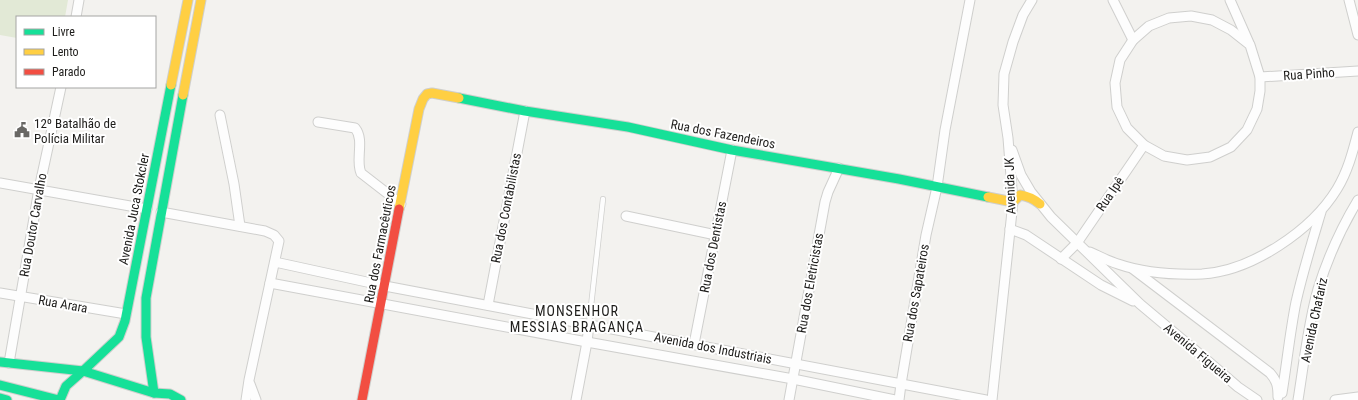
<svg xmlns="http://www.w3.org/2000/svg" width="1358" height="400" viewBox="0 0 1358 400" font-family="'Roboto Condensed',sans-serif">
<rect width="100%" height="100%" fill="#f3f2ef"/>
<path fill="#e2e9d6" d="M 0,0 L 68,0 L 65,17 L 17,17 L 17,38 L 0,35 Z"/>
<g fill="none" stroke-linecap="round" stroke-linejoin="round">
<defs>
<path id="lane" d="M 589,324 L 603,199"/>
<g id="street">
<path d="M 1113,0 L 1133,40"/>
<path d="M 1230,0 L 1249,43"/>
<path d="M 1349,0 L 1358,35"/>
<path d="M 1191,16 L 1212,20 L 1231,30 L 1250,45 L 1260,77 L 1260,91 L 1257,109 L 1247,130 L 1231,147 L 1210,157 L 1187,160 L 1164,156 L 1144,145 L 1127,128 L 1117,107 L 1115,83 L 1120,60 L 1133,40 L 1149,26 L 1169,18 Z"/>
<path d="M 76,17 L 79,0"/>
<path d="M 1260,77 L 1358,71"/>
<path d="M 220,115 L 234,184 L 240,226"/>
<path d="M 318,122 L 355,128 C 365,140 355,160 361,173 L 401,204"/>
<path d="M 1012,150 L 1021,175 L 1031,192 L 1051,217 L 1140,304 L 1202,356 L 1238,387 L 1257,400"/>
<path d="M 0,183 L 147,209"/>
<path d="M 161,212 L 265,231 L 274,235 L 279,241 L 249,380 L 246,400"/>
<path d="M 626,216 L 716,235"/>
<path d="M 1010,229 L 1026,235 L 1101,285 L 1133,301"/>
<path d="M 1090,252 C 1099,256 1108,261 1118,264 C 1144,273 1174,275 1202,274 C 1252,271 1312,230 1337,189 C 1348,171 1353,151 1358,132"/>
<path d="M 1061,259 L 1077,243 L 1144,145"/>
<path d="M 275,262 L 385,286 L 986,400"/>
<path d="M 1133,269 L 1270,373 C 1277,381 1278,386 1278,397"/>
<path d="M 270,283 L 587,342 L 793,379 L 895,400"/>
<path d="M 0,293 L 126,314"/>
<path d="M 488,305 L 525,111"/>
<path d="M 694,344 L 732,150"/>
<path d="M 9,363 L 39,189 L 61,87"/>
<path d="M 250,384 L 256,400"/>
<path d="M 1282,393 C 1287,362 1290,332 1296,302 C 1303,271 1312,242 1321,212"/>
<path d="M 576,400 L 587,342 L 589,324"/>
<path d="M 789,400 L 825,202 L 828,192 L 839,168"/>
<path d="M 899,400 L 901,384 L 926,235 L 937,187 L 945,130 L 970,0"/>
<path d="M 992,400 L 1013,202 L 1008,138 L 1003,105 L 1004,74 L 1013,42 L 1023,15 L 1032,0"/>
<path d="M 1298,400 C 1304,363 1308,324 1318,289 C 1328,257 1341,228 1358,200"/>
<path d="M 1335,400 L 1358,397"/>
</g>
<g id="fast">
<path d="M 459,98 L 525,111 L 628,127 L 732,150 L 899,179 L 988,197"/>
<path d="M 0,362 L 83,371 L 154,393 L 170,394 L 181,400"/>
<path d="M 83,371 L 119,337 L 125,321 L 171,85"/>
<path d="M 0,385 L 59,400"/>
<path d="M 154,393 L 146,337 L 146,298 L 183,95"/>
<path d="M 0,398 L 7,400"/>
<path d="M 60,400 L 66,386 L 83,371"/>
</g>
<g id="slow">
<path d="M 171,85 L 188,0"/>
<path d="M 183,95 L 201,0"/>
<path d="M 988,197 L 1013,202 L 1020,195 C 1028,196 1034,199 1040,204"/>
<path d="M 399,209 L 419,109 L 423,99 L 427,94 L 432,93 L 459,98"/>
</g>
<path id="jam" d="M 362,400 L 399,209"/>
</defs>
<use href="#lane" stroke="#cfcfcd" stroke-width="6"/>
<use href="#street" stroke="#cfcfcd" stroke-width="11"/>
<use href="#fast" stroke="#cfcfcd" stroke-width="11"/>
<use href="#slow" stroke="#cfcfcd" stroke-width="11"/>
<use href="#jam" stroke="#cfcfcd" stroke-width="11"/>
<use href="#lane" stroke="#fdfdfd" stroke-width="4.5"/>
<use href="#street" stroke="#fdfdfd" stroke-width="9"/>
<use href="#fast" stroke="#16e098" stroke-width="9"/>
<use href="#slow" stroke="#ffcf43" stroke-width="9"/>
<use href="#jam" stroke="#f24e42" stroke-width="9"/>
</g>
<defs>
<symbol id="civic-bare" viewBox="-9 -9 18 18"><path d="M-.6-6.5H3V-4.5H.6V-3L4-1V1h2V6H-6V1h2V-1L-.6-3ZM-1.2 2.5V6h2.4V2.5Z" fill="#696865" stroke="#fff" stroke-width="2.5" paint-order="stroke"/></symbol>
</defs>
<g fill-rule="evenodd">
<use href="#civic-bare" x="11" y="119" width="22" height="22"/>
</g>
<g text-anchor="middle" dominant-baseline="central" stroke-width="4" stroke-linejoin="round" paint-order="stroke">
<g font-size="13" fill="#1e1d1b" stroke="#fff">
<text transform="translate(1309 74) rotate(-4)">Rua Pinho</text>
<text transform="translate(723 134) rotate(11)">Rua dos Fazendeiros</text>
<text transform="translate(1010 186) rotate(-92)">Avenida JK</text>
<text transform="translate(1110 194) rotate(-56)">Rua Ipê</text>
<text transform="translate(506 208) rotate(-79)">Rua dos Contabilistas</text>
<text transform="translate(134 209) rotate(-79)">Avenida Juca Stokcler</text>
<text transform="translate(33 225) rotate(-80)">Rua Doutor Carvalho</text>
<text transform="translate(380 244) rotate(-79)">Rua dos Farmacêuticos</text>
<text transform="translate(713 247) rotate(-79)">Rua dos Dentistas</text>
<text transform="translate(810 283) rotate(-80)">Rua dos Eletricistas</text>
<text transform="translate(916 293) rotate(-80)">Rua dos Sapateiros</text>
<text transform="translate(63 304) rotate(10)">Rua Arara</text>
<text transform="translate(1314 320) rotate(-78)">Avenida Chafariz</text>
<text transform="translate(713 348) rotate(11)">Avenida dos Industriais</text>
<text transform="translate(1198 353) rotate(40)">Avenida Figueira</text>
</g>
<g font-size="13" fill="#1e1d1b" stroke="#fff" text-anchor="start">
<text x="34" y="123">12º Batalhão de<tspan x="34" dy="15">Polícia Militar</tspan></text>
</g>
<g font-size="14" letter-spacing="1" fill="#1e1d1b" stroke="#fff">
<text x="577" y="311">MONSENHOR<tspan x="577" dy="16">MESSIAS BRAGANÇA</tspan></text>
</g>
</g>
<rect x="16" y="16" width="140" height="72" fill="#ffffff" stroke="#a5a5a4"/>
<rect x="24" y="29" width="20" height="6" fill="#16e098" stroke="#a5a5a4"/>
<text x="52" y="36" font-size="12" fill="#1e1d1b">Livre</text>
<rect x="24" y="49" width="20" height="6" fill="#ffcf43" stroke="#a5a5a4"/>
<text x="52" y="56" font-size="12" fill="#1e1d1b">Lento</text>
<rect x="24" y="69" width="20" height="6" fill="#f24e42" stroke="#a5a5a4"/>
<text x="52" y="76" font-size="12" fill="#1e1d1b">Parado</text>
</svg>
